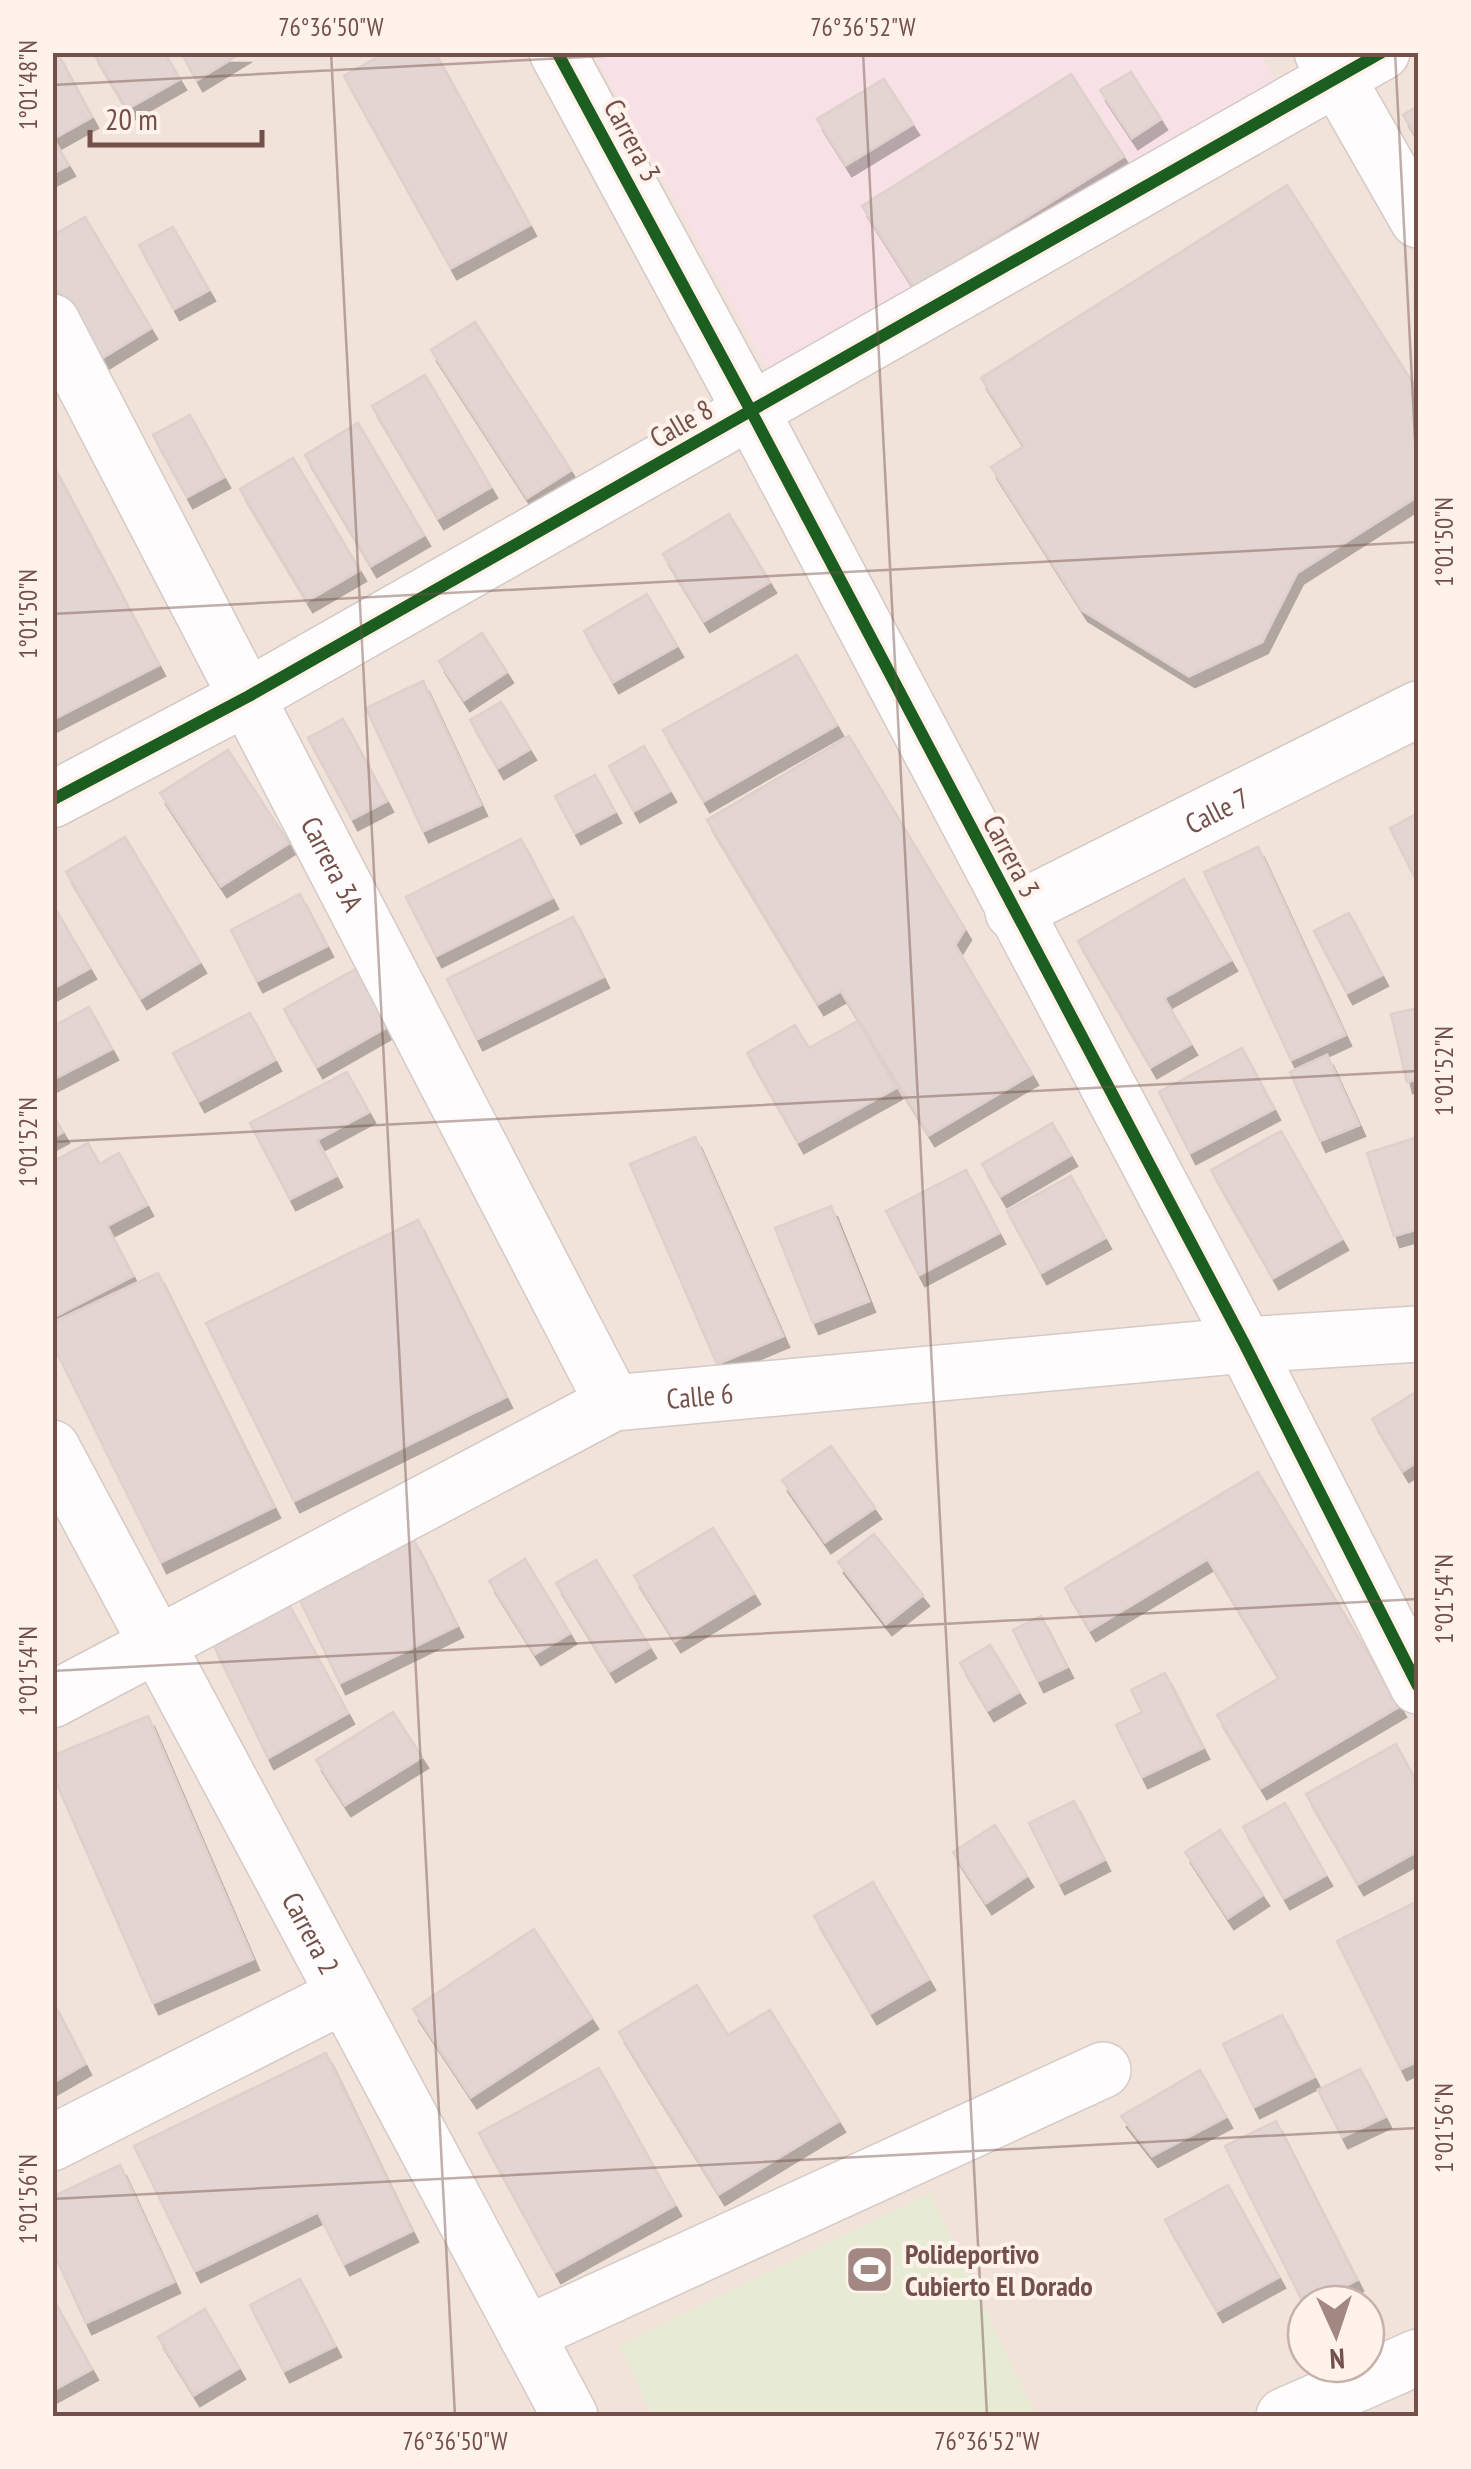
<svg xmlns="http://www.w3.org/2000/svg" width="1471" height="2469" viewBox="0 0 1471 2469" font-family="'PT Sans Narrow',sans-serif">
<defs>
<filter id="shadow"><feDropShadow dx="6" dy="11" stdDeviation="0" flood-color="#0004"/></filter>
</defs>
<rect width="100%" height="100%" fill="#f6eeea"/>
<path fill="#f1e2da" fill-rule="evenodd" d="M 52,53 L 1418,53 L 1418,2416 L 53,2416 ZM 1306,2304 L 1366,2304 L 1366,2364 L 1306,2364 Z"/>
<path fill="#f8e1e6" d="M 593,53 L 1259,53 L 1281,92 L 772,377 Z"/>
<path fill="#e7ebd4" d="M 930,2193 L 1036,2416 L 653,2416 L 619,2345 Z"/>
<g fill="#e3d5d1" stroke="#dfd0cc" stroke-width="2.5" filter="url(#shadow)">
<path d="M 52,52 L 57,52 L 92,117 L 53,139 L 69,165 L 52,174 Z"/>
<path d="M 93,52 L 164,52 L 180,79 L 127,109 Z"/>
<path d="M 181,52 L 243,52 L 197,80 Z"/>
<path d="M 387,52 L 435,52 L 530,225 L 451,268 L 344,76 Z"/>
<path d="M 1131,72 L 1161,119 L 1132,138 L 1100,90 Z"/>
<path d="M 1071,74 L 1124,156 L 914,288 L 862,206 Z"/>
<path d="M 884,79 L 913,124 L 846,165 L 817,119 Z"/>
<path d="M 1418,106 L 1418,139 L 1403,115 Z"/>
<path d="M 1287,185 L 1418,391 L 1418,496 L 1297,573 L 1262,642 L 1189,676 L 1082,610 L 991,467 L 1024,446 L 981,378 Z"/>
<path d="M 85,217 L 151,328 L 99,360 L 52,282 L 52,236 Z"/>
<path d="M 173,227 L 209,290 L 174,309 L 139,245 Z"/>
<path d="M 475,322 L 571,470 L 527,498 L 431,350 Z"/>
<path d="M 425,375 L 491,487 L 438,518 L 372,406 Z"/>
<path d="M 190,415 L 224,477 L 187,497 L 153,435 Z"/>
<path d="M 358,423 L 424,535 L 371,566 L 305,455 Z"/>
<path d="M 293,458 L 360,570 L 307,601 L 240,489 Z"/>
<path d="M 52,463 L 159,665 L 52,720 Z"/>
<path d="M 729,514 L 770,582 L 704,621 L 663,554 Z"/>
<path d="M 647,594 L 677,646 L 613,682 L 584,631 Z"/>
<path d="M 482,633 L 507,672 L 464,700 L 439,661 Z"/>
<path d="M 797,655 L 837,725 L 704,801 L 663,730 Z"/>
<path d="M 423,681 L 481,805 L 423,831 L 366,708 Z"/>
<path d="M 501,702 L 530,749 L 498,768 L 470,720 Z"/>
<path d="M 343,719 L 387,801 L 352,819 L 308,738 Z"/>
<path d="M 849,736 L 965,929 L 955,945 L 1032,1074 L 929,1135 L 841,991 L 818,1004 L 707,820 Z"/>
<path d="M 644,746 L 670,791 L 634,811 L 609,766 Z"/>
<path d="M 228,750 L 289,843 L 221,886 L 160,793 Z"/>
<path d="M 595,775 L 615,812 L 575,833 L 555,796 Z"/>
<path d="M 1418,813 L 1418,884 L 1390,828 Z"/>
<path d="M 125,837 L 200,962 L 141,998 L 66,872 Z"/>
<path d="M 521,839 L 552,898 L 436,956 L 406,897 Z"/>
<path d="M 1258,847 L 1345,1035 L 1291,1060 L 1204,872 Z"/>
<path d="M 1184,879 L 1231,960 L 1164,998 L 1191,1044 L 1151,1067 L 1078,941 Z"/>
<path d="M 300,894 L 327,946 L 257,981 L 231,930 Z"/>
<path d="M 52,903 L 90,968 L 52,989 Z"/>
<path d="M 1349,913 L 1382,975 L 1347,993 L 1314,931 Z"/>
<path d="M 573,917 L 603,977 L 477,1039 L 447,979 Z"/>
<path d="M 361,966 L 394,1023 L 317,1067 L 284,1009 Z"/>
<path d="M 89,1007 L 112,1049 L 52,1080 L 52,1027 Z"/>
<path d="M 1418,1008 L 1418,1079 L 1407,1082 L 1391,1014 Z"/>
<path d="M 250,1013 L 275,1060 L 199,1101 L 173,1053 Z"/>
<path d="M 858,1021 L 896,1088 L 798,1142 L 747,1053 L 795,1025 L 809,1048 Z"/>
<path d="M 1242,1048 L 1274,1109 L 1190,1153 L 1159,1092 Z"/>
<path d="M 1327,1055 L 1359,1125 L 1320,1141 L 1290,1072 Z"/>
<path d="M 347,1072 L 369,1112 L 317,1140 L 336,1176 L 290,1199 L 250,1123 Z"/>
<path d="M 52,1113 L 63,1132 L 52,1138 Z"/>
<path d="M 1052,1123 L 1071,1155 L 1001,1196 L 982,1164 Z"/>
<path d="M 1281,1131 L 1342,1239 L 1273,1278 L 1211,1170 Z"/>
<path d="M 695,1137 L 783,1336 L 717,1364 L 630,1164 Z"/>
<path d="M 1418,1137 L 1418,1229 L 1394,1236 L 1367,1153 Z"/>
<path d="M 88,1143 L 99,1164 L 119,1153 L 147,1205 L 107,1226 L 133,1276 L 52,1318 L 52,1162 Z"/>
<path d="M 966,1170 L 999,1233 L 919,1275 L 886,1211 Z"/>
<path d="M 1071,1176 L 1105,1238 L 1041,1273 L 1007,1211 Z"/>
<path d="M 831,1206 L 869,1301 L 813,1323 L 775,1228 Z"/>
<path d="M 418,1220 L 506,1397 L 294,1501 L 206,1323 Z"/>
<path d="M 158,1273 L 274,1507 L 161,1562 L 52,1343 L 52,1323 Z"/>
<path d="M 1418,1391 L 1418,1461 L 1403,1471 L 1372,1419 Z"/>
<path d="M 831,1446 L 875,1508 L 825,1542 L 782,1480 Z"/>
<path d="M 1258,1472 L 1400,1706 L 1261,1788 L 1217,1715 L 1279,1678 L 1208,1559 L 1090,1630 L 1065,1588 Z"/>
<path d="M 713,1528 L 754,1593 L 675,1641 L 634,1576 Z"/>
<path d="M 874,1534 L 923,1595 L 886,1624 L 838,1562 Z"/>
<path d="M 414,1540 L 457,1626 L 340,1683 L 298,1596 Z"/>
<path d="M 525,1559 L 570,1633 L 535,1654 L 489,1581 Z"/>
<path d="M 596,1560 L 650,1647 L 610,1671 L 556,1583 Z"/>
<path d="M 287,1601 L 348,1713 L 268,1758 L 212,1642 Z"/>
<path d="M 1041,1616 L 1067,1667 L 1038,1681 L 1013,1630 Z"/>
<path d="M 990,1645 L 1019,1692 L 988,1710 L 960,1663 Z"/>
<path d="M 1165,1673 L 1203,1748 L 1142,1777 L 1116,1725 L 1142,1712 L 1131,1690 Z"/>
<path d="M 393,1712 L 422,1757 L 345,1805 L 316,1760 Z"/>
<path d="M 148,1716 L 253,1959 L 153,2003 L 52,1773 L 52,1756 Z"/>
<path d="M 1396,1744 L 1418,1785 L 1418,1851 L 1358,1884 L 1306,1794 Z"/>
<path d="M 1074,1801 L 1104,1860 L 1059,1883 L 1029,1823 Z"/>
<path d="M 1285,1803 L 1326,1875 L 1284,1898 L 1243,1827 Z"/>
<path d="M 995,1825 L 1027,1876 L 986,1903 L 953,1852 Z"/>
<path d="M 1220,1830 L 1263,1895 L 1228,1918 L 1185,1852 Z"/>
<path d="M 873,1882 L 929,1979 L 871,2013 L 814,1916 Z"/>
<path d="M 1418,1901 L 1418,2061 L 1401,2069 L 1337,1941 Z"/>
<path d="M 534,1929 L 592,2018 L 471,2097 L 413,2009 Z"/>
<path d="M 697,1985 L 728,2035 L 770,2010 L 839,2121 L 719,2194 L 619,2032 Z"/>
<path d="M 52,2000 L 85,2064 L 52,2083 Z"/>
<path d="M 1282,2015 L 1314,2077 L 1254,2107 L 1223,2044 Z"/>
<path d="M 326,2053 L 412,2231 L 344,2264 L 318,2212 L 195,2271 L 134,2146 Z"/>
<path d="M 599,2068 L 675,2205 L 555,2272 L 479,2133 Z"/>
<path d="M 1360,2069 L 1385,2117 L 1342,2137 L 1318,2090 Z"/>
<path d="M 1200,2070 L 1226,2117 L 1152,2156 L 1121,2116 Z"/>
<path d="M 1276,2121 L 1357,2280 L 1305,2306 L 1225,2146 Z"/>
<path d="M 120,2165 L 174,2282 L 86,2323 L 52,2249 L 52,2197 Z"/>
<path d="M 1228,2185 L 1279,2277 L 1217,2311 L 1165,2220 Z"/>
<path d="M 300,2279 L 335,2346 L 284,2371 L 250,2305 Z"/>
<path d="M 52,2297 L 92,2369 L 52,2391 Z"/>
<path d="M 205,2309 L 239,2368 L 194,2395 L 158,2337 Z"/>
</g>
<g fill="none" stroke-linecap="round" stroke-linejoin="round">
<defs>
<g id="street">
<path d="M 557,52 L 751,411 L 1245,1345 L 1418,1686"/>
<path d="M 1322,52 L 1418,220"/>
<path id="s1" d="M 52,322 L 613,1403"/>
<path d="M 52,800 L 249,696 L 1382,52"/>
<path id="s2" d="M 1013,912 L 1418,709"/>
<path id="s3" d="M 52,1448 L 570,2416"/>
<path id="s4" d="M 52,1700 L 613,1403 L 1245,1345 L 1418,1334"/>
<path d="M 52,2143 L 344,1995"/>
<path d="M 526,2334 L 1103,2070"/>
<path d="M 1284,2416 L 1418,2357"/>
</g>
</defs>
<use href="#street" stroke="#d4cac6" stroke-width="58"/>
<use href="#street" stroke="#fefcfc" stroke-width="55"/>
<defs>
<g id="cycleway">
<path d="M 557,52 L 751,411 L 1245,1345 L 1418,1686"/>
<path d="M 52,800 L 249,696 L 1382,52"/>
</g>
</defs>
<use href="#cycleway" stroke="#fff2ea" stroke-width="19"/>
<use href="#cycleway" stroke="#1b5e20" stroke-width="12"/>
</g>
<path fill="none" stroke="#74504a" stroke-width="2.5" stroke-opacity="0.45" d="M 331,52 L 455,2416M 863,52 L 987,2416M 1395,52 L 1418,497M 52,85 L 679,52M 52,614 L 1418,542M 52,1142 L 1418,1071M 52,1671 L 1418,1599M 52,2199 L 1418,2128"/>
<defs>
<symbol id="stadium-square" viewBox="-11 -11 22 22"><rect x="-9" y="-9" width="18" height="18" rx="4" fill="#a28782" stroke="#fff2ea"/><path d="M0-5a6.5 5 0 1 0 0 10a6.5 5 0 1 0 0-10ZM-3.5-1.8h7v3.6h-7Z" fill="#fff"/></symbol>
</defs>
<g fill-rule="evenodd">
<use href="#stadium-square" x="842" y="2242" width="55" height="55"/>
</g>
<g text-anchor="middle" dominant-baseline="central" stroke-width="8" stroke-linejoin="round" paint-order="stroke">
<g font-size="28" fill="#74504a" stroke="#fff2ea">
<text transform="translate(633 140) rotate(62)">Carrera 3</text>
<text transform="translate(681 423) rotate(-30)">Calle 8</text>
<text stroke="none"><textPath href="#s2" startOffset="228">Calle 7</textPath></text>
<text transform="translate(1012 856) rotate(62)">Carrera 3</text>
<text stroke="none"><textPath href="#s1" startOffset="610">Carrera 3A</textPath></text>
<text stroke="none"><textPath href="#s4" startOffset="722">Calle 6</textPath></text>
<text stroke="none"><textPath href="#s3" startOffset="550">Carrera 2</textPath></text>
</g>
<g font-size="28" font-weight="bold" fill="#74504a" stroke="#fff2ea" text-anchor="start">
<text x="905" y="2253">Polideportivo<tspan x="905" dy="32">Cubierto El Dorado</tspan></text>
</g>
</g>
<rect width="1471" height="2469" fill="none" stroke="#fff2ea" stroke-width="110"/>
<g transform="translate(1336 2334) rotate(177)"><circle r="48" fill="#fff2ea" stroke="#c7b1aa" stroke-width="2.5"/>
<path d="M0-8L18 38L0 25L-18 38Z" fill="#a28782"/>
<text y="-15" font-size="28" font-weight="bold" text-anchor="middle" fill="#74504a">N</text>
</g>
<path d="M90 130v15h172v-15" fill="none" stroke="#74504a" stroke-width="5"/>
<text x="105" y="130" font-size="30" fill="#74504a" stroke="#fff2ea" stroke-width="8" paint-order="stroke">20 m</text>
<rect x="55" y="55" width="1361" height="2359" fill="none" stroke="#74504a" stroke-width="4"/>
<g font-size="25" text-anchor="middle" fill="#74504a">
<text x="331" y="36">76°36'50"W</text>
<text x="863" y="36">76°36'52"W</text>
<text transform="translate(28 85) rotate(-90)" y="9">1°01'48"N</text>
<text transform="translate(1444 542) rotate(-90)" y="9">1°01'50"N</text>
<text transform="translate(28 614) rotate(-90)" y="9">1°01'50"N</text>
<text transform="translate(1444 1071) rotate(-90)" y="9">1°01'52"N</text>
<text transform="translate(28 1142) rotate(-90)" y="9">1°01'52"N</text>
<text transform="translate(1444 1599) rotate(-90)" y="9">1°01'54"N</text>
<text transform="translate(28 1671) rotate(-90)" y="9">1°01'54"N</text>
<text transform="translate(1444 2128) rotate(-90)" y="9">1°01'56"N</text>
<text transform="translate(28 2199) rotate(-90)" y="9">1°01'56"N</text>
<text x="455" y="2450">76°36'50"W</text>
<text x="987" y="2450">76°36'52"W</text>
</g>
</svg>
